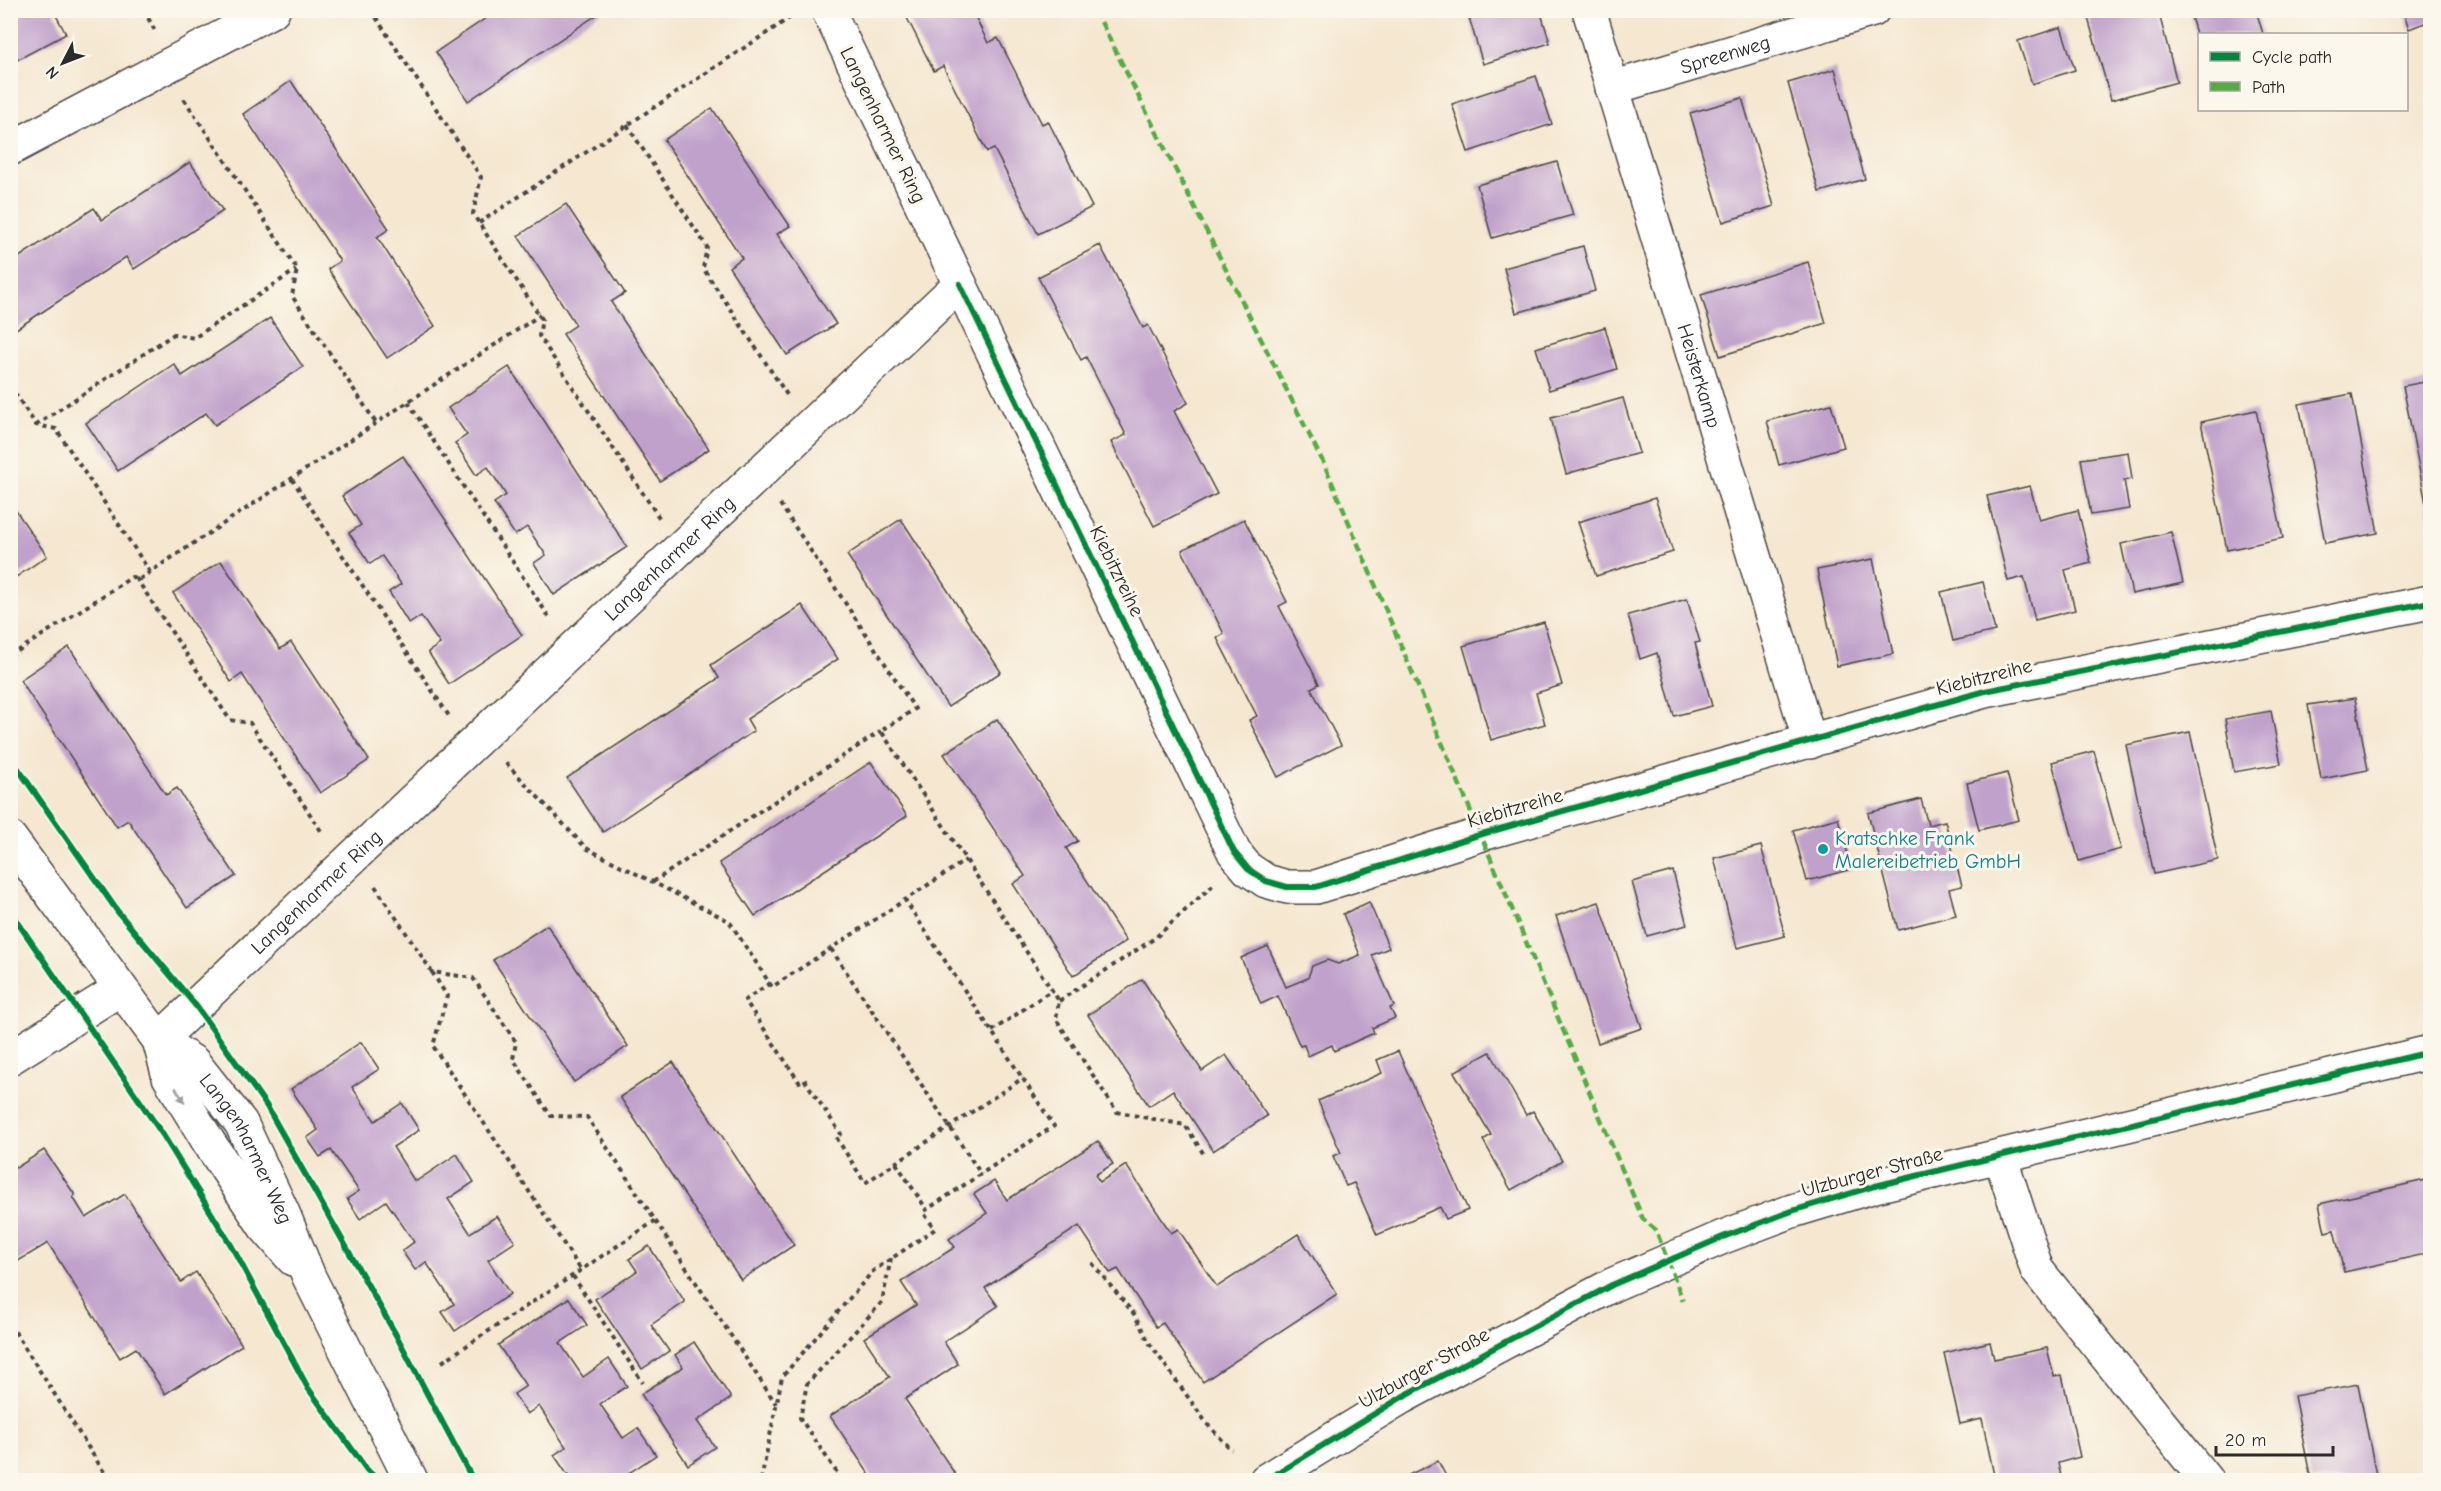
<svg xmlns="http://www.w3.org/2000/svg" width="2441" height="1491" viewBox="0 0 2441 1491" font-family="'Comic Neue',sans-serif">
<rect width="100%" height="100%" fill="#fbf7ec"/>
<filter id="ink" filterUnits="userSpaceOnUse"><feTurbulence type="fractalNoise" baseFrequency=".0167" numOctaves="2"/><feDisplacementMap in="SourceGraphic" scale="12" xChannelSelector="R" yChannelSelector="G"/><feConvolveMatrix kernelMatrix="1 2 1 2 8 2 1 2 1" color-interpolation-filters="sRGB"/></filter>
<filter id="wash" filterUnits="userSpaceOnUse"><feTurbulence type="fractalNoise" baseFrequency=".008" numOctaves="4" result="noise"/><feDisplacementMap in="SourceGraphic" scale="24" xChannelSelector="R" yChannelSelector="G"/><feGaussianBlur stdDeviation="1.35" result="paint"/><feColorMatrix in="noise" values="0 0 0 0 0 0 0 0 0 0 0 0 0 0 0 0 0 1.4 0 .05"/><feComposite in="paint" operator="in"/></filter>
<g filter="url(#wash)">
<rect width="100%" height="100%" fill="#f5e7d0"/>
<g id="blocks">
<g fill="#c0a1cb">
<path d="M 10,10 L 53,10 L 66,34 L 17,60 L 10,49 Z"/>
<path d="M 498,10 L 604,10 L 468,101 L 436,52 Z"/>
<path d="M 903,10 L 972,10 L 988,43 L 998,38 L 1042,124 L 1048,121 L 1092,207 L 1038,234 L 994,149 L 987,152 L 943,66 L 934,71 Z"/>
<path d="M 1540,10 L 1550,43 L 1483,64 L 1467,11 Z"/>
<path d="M 2117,10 L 2158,10 L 2177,82 L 2111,100 L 2088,18 Z"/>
<path d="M 2189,10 L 2256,10 L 2263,34 L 2199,34 L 2199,44 Z"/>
<path d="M 2403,10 L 2430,10 L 2430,21 L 2409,29 Z"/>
<path d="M 2061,27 L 2075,70 L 2032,84 L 2018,41 Z"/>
<path d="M 1835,69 L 1865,179 L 1819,192 L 1788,83 Z"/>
<path d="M 1536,76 L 1552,124 L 1468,152 L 1452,104 Z"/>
<path d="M 291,81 L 389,229 L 377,237 L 435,326 L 387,358 L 328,269 L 340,261 L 243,114 Z"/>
<path d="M 1742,98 L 1774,206 L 1723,222 L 1690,113 Z"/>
<path d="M 712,108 L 790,226 L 777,234 L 836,324 L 787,355 L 729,267 L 742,258 L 664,140 Z"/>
<path d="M 190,162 L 223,211 L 134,269 L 126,257 L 10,333 L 10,263 L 94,208 L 102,220 Z"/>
<path d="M 1557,162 L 1573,215 L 1492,238 L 1477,185 Z"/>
<path d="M 566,204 L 625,293 L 611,302 L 709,449 L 660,481 L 563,334 L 576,325 L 518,236 Z"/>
<path d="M 1100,245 L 1143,328 L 1148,325 L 1188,403 L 1174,411 L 1217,494 L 1154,526 L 1111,442 L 1126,435 L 1086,357 L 1081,360 L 1038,277 Z"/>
<path d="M 1583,246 L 1595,291 L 1516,313 L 1504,268 Z"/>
<path d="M 1808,262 L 1826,323 L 1720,356 L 1701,295 Z"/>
<path d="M 270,318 L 303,367 L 215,425 L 206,413 L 118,471 L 86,423 L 174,364 L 182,376 Z"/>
<path d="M 1605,327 L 1617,369 L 1549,390 L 1536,348 Z"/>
<path d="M 509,367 L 627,547 L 554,595 L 534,563 L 546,555 L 527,527 L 515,535 L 494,503 L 506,495 L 488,467 L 476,475 L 455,443 L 467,435 L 448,408 Z"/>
<path d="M 2430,381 L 2430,513 L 2428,514 L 2403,386 Z"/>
<path d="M 2352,394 L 2378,533 L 2325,543 L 2299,404 Z"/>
<path d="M 1623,398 L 1639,453 L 1566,474 L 1551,418 Z"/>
<path d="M 1831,404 L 1844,447 L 1779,465 L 1767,421 Z"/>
<path d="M 2256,410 L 2283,538 L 2227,550 L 2201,422 Z"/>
<path d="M 2128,452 L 2132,479 L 2124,480 L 2129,509 L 2091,515 L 2081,459 Z"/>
<path d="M 403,456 L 522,635 L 449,684 L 428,652 L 440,644 L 421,616 L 409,624 L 389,592 L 401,584 L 382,556 L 370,564 L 349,533 L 361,525 L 342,496 Z"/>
<path d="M 2030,486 L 2039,520 L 2078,510 L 2091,563 L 2065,570 L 2075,610 L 2035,620 L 2024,577 L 2008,581 L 1987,496 Z"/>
<path d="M 1655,498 L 1673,552 L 1596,576 L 1578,522 Z"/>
<path d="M 10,502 L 47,556 L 10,581 Z"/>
<path d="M 901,519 L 1001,672 L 948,707 L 847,555 Z"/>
<path d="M 1244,519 L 1287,602 L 1279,606 L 1319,684 L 1311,688 L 1341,745 L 1278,777 L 1249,720 L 1257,716 L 1217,638 L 1224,634 L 1182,550 Z"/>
<path d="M 2171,532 L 2183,583 L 2132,594 L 2121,544 Z"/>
<path d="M 1873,559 L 1893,654 L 1837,666 L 1817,570 Z"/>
<path d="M 221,561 L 280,649 L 291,642 L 369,760 L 320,793 L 242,674 L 231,682 L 173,593 Z"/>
<path d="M 1983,582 L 1995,631 L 1953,641 L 1941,592 Z"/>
<path d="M 1687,599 L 1700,642 L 1695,643 L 1712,706 L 1674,716 L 1657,653 L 1640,659 L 1628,615 Z"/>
<path d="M 802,605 L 838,659 L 747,719 L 754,731 L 603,832 L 567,778 L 719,678 L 711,665 Z"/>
<path d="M 1544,622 L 1562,685 L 1536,693 L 1545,724 L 1491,740 L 1463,646 Z"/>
<path d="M 69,647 L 166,795 L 177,788 L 236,876 L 187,908 L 128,820 L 117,827 L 20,680 Z"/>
<path d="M 2355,698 L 2368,770 L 2321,779 L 2308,705 Z"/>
<path d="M 2271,711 L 2281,764 L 2234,772 L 2225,719 Z"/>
<path d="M 997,719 L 1078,841 L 1066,848 L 1126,941 L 1073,976 L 1013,884 L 1025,876 L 944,754 Z"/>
<path d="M 2190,732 L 2218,860 L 2154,874 L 2126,745 Z"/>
<path d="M 2094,751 L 2121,849 L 2079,861 L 2052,762 Z"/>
<path d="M 871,762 L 907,816 L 755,916 L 719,863 Z"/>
<path d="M 2007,773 L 2019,820 L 1979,830 L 1967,783 Z"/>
<path d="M 1921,799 L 1928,825 L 1945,821 L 1962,886 L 1949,889 L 1956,915 L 1898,930 L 1868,813 Z"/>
<path d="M 1838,818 L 1852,869 L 1807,881 L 1793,830 Z"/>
<path d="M 1761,846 L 1785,936 L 1737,948 L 1714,858 Z"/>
<path d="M 1673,871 L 1687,925 L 1647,936 L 1632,882 Z"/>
<path d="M 1369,902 L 1389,948 L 1372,955 L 1394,1006 L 1390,1008 L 1395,1018 L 1372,1028 L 1374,1033 L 1334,1051 L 1332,1045 L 1308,1056 L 1304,1045 L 1300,1046 L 1278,996 L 1261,1004 L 1241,958 L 1268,946 L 1286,987 L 1308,978 L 1312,966 L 1327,960 L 1338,964 L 1360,955 L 1343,914 Z"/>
<path d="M 1599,902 L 1642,1028 L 1598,1043 L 1556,916 Z"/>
<path d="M 547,925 L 628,1046 L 574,1082 L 493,960 Z"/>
<path d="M 1142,979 L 1202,1071 L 1226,1055 L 1267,1116 L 1213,1151 L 1173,1090 L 1149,1106 L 1088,1015 Z"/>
<path d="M 361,1042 L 379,1069 L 352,1087 L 375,1121 L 402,1103 L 419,1130 L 393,1147 L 415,1182 L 457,1154 L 474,1182 L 448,1199 L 470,1233 L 497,1216 L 515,1242 L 488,1260 L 510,1294 L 455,1331 L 442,1312 L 454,1304 L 426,1262 L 415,1270 L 402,1251 L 414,1242 L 386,1201 L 360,1219 L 347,1199 L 359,1191 L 331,1150 L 320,1157 L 307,1138 L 318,1130 L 291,1089 Z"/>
<path d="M 1398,1051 L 1468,1210 L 1446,1219 L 1440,1207 L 1377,1235 L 1354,1183 L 1346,1186 L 1333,1156 L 1341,1153 L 1318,1101 L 1382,1073 L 1377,1060 Z"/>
<path d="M 1490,1052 L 1526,1115 L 1533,1111 L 1562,1161 L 1511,1190 L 1483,1140 L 1491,1135 L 1454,1072 Z"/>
<path d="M 673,1062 L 794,1245 L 741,1280 L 620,1097 Z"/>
<path d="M 1098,1141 L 1113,1164 L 1095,1175 L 1100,1182 L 1126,1165 L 1171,1233 L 1178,1229 L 1217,1287 L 1298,1234 L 1337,1294 L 1203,1382 L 1163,1323 L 1156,1327 L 1118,1269 L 1110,1273 L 1079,1226 L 985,1288 L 998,1306 L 944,1342 L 958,1364 L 905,1399 L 959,1480 L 873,1480 L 830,1416 L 890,1377 L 864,1338 L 916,1305 L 901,1282 L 955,1247 L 949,1239 L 987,1213 L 974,1194 L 994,1181 L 1007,1200 Z"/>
<path d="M 44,1150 L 75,1195 L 73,1197 L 86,1218 L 125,1194 L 181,1282 L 196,1272 L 242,1345 L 165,1394 L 136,1348 L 120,1358 L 48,1243 L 10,1266 L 10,1159 L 16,1168 Z"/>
<path d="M 2430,1179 L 2430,1253 L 2344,1272 L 2334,1230 L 2325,1232 L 2319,1204 Z"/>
<path d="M 649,1246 L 685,1302 L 651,1325 L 669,1351 L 642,1369 L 595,1299 L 637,1271 L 629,1259 Z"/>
<path d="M 569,1298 L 587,1325 L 560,1343 L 583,1377 L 609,1359 L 627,1386 L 600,1404 L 623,1438 L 638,1428 L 656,1455 L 629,1473 L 634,1480 L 571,1480 L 554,1455 L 566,1447 L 539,1406 L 527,1414 L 514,1394 L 526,1386 L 498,1345 Z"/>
<path d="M 694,1342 L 731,1398 L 697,1421 L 715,1447 L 688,1465 L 641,1394 L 683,1367 L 675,1355 Z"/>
<path d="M 1990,1342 L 1994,1359 L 2047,1348 L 2054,1376 L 2062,1375 L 2080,1457 L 2058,1463 L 2062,1480 L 1995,1480 L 1982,1419 L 1960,1424 L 1944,1353 Z"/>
<path d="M 2358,1384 L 2377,1480 L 2311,1480 L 2294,1396 Z"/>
<path d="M 1438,1461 L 1448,1480 L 1398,1480 Z"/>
</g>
</g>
</g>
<g filter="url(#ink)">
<use href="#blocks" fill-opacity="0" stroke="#494744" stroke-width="1.5"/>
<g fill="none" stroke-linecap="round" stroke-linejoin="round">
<defs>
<g id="minor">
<path id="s1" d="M 1589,10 L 1810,742"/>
<path id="s2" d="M 1612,88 L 1873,10"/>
<path d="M 10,149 L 273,10"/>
<path d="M 960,284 L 1234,852 L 1248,869 L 1266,881 L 1287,887 L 1316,887 L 1482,834 L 1985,691 L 2430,602"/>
<path id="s3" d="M 159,1040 L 960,284 L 828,10"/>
<path d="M 10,1058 L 120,989"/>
<path d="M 2000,1156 L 2037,1270 L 2206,1480"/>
</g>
<g id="major">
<path id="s4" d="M 10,838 L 159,1040 L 193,1062 L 241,1123 L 283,1213 L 309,1277 L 411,1480"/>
<path d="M 159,1040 L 169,1077 L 208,1141 L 265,1227 L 293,1259"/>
<path d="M 1266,1480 L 1402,1397 L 1612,1285 L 1723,1237 L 1792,1211 L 1875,1186 L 2430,1052"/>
</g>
</defs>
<use href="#minor" stroke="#494744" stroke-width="36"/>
<use href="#major" stroke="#494744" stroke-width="36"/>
<g stroke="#494744" stroke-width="4" stroke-dasharray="4.5 4.5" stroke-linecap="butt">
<path d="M 144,10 L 155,31"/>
<path d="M 371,10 L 481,177 L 473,214 L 542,319 L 539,336 L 660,519"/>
<path d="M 184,99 L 297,269 L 292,296 L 376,423"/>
<path d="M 627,125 L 707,247 L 703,268 L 787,395"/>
<path d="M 479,223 L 794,15"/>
<path d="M 10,386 L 36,425 L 56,429 L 150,572"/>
<path d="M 408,402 L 551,620"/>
<path d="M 36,425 L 174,334 L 194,338 L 296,270"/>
<path d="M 292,479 L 449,716"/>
<path d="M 780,504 L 915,709 L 881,731 L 1059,1001 L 1056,1019 L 1117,1112 L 1185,1125 L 1205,1156"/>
<path d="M 136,578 L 230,720 L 250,723 L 323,834"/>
<path d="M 10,656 L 132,577 L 140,579 L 150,572 L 540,315"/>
<path d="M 506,763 L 586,848 L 729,921 L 772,987 L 966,860"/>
<path d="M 653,882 L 881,731"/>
<path d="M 375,886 L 432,972 L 473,978 L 516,1042 L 513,1059 L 551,1116 L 587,1117 L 776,1404"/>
<path d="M 831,949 L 981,1174"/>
<path d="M 432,972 L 447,996 L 433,1046 L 581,1270"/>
<path d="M 770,983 L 745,1000 L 799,1082 L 804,1079 L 841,1134 L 836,1137 L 865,1183 L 1023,1078"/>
<path d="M 1059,1001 L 1155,938 L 1213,885"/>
<path d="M 992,1031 L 1052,990"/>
<path d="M 896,1163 L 927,1210"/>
<path d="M 1092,1263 L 1134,1314 L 1150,1344 L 1208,1425 L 1232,1450"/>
<path d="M 573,1276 L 643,1383"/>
<path d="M 10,1324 L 109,1480"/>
<path d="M 442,1362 L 655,1221"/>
<path d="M 761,1480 L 782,1377 L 873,1271 L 935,1229 L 923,1212 L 1054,1126 L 905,900"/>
<path d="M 842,1480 L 800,1418 L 807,1384 L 882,1302 L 891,1258"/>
</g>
<use href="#minor" stroke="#fff" stroke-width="33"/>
<use href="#major" stroke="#fff" stroke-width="33"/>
<path stroke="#54ab44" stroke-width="4.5" stroke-dasharray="9 4.5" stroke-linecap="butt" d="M 1095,10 L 1325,466 L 1643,1219 L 1656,1230 L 1683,1301"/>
<defs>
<g id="cycleway">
<path d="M 960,284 L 1234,852 L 1248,869 L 1266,881 L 1287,887 L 1316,887 L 1482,834 L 1985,691 L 2430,602"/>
<path d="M 10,757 L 118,912 L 196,1006 L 266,1105 L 396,1335 L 473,1480"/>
<path d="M 10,911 L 163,1135 L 231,1245 L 308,1388 L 367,1470 L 378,1480"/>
<path d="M 1266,1480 L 1402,1397 L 1612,1285 L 1723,1237 L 1792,1211 L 1875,1186 L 2430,1052"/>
</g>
</defs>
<use href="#cycleway" stroke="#fbf7ec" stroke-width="10"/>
<use href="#cycleway" stroke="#00873e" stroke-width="6"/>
</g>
<defs><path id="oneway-solid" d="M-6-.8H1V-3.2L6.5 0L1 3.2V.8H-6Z" transform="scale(1.5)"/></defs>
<use fill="#a0a0a0" href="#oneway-solid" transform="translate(180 1095) rotate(58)"/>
</g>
<circle fill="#0f9aa8" stroke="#fbf7ec" stroke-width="2" cx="1823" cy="849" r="6"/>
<g text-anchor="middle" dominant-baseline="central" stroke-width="6" stroke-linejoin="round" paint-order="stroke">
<g font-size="20" fill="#2b2b2b" stroke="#fbf7ec">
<text stroke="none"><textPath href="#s2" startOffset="118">Spreenweg</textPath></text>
<text transform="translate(883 125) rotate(64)">Langenharmer Ring</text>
<text stroke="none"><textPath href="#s1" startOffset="382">Heisterkamp</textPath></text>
<text stroke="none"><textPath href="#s3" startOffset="702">Langenharmer Ring</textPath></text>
<text transform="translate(1117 571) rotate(64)">Kiebitzreihe</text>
<text transform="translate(1984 677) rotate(-14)">Kiebitzreihe</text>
<text transform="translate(1515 808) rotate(-16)">Kiebitzreihe</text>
<text stroke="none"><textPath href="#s3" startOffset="216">Langenharmer Ring</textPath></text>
<text stroke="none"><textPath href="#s4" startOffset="394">Langenharmer Weg</textPath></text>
<text transform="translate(1872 1172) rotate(-15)">Ulzburger Straße</text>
<text transform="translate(1424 1368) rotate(-29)">Ulzburger Straße</text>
</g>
<g font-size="20" fill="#0d838f" stroke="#fbf7ec" text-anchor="start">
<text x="1835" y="838">Kratschke Frank<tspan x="1835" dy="23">Malereibetrieb GmbH</tspan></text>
</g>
</g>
<rect width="2441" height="1491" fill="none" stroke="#fbf7ec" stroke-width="36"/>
<rect x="2198" y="33" width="210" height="78" fill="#fbf7ec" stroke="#a8a59f" stroke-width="1.5"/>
<rect x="2210" y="52" width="30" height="9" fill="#00873e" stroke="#a8a59f" stroke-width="1.5"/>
<text x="2252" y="63" font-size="18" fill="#2b2b2b">Cycle path</text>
<rect x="2210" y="82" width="30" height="9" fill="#54ab44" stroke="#a8a59f" stroke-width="1.5"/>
<text x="2252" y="93" font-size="18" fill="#2b2b2b">Path</text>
<g transform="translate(63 63) rotate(228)" stroke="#fbf7ec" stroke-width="4.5" paint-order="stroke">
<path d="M0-4.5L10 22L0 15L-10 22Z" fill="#2b2b2b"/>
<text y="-9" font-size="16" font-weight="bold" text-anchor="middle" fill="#2b2b2b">N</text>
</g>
<path d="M2216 1446v9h117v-9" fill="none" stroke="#2b2b2b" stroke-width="3"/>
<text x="2225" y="1446" font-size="18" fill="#2b2b2b" stroke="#fbf7ec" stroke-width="4.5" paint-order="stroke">20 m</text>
</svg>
